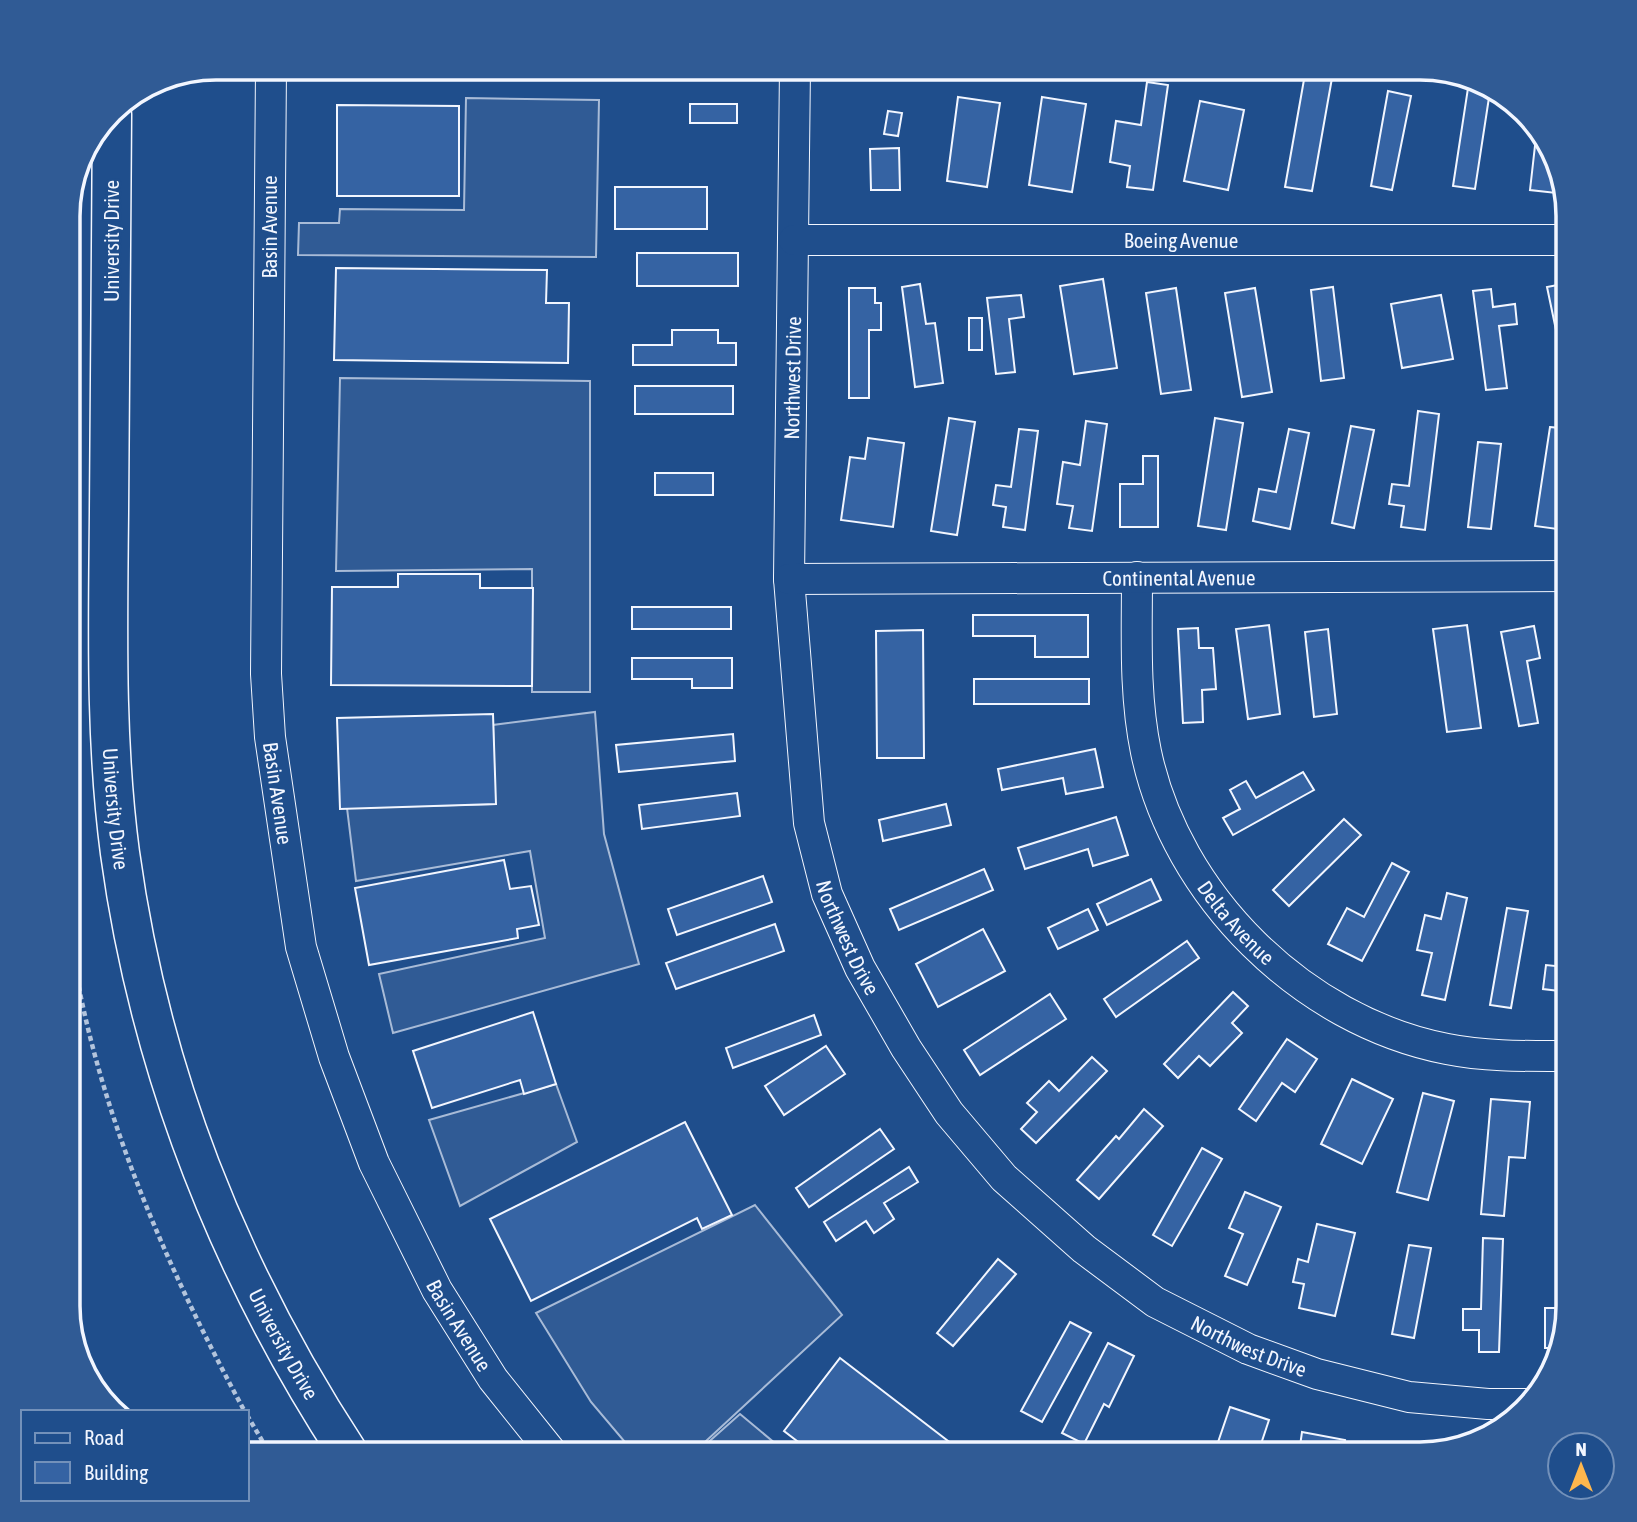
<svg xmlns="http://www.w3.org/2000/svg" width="1637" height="1522" viewBox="0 0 1637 1522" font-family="'Asap Condensed',sans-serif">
<rect width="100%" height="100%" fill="#1f4e8c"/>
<g fill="#305b95" stroke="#a8bbd7" stroke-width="2">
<path d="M 466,98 L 599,100 L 596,257 L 298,255 L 299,223 L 339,223 L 340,209 L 464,210 Z"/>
<path d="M 340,378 L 590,381 L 590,692 L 532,692 L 532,569 L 336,571 Z"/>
<path d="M 595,712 L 604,834 L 639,964 L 393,1033 L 379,974 L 545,938 L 530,851 L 356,881 L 347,808 L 495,804 L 493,725 Z"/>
<path d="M 556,1084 L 577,1142 L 460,1206 L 429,1120 Z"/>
<path d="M 755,1205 L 842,1315 L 692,1454 L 635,1454 L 591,1402 L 536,1313 Z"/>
<path d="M 740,1414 L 788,1454 L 695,1454 Z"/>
</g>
<g fill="#3563a3" stroke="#f2f6ff" stroke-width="2">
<rect x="297" y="68" width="66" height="2"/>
<path d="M 1305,74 L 1332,78 L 1312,191 L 1285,187 Z"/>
<path d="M 1147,82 L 1168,85 L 1153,190 L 1127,187 L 1130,166 L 1110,162 L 1116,121 L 1141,125 Z"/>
<path d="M 1468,88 L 1490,91 L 1475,189 L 1453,186 Z"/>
<path d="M 1388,91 L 1411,96 L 1392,190 L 1371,186 Z"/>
<path d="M 958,97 L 1000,103 L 987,187 L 947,181 Z"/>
<path d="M 1042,97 L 1086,104 L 1072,192 L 1029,185 Z"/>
<path d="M 1200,101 L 1244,110 L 1228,190 L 1184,181 Z"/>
<rect x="690" y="104" width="47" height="19"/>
<path d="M 337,105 L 459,106 L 459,196 L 337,196 Z"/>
<path d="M 888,111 L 902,113 L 898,136 L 884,134 Z"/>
<path d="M 1537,128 L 1557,159 L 1559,166 L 1556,193 L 1530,190 Z"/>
<path d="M 899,148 L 900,190 L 871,190 L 870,149 Z"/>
<rect x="615" y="187" width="92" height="42"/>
<rect x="637" y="253" width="101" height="33"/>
<path d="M 336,268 L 547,270 L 546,303 L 569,303 L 568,363 L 334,360 Z"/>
<path d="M 1103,279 L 1117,368 L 1074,374 L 1060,286 Z"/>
<path d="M 1568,283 L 1569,392 L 1547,287 Z"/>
<path d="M 920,284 L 926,324 L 935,323 L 943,383 L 915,387 L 902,287 Z"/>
<path d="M 1333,287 L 1344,378 L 1321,381 L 1311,290 Z"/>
<path d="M 849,288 L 875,288 L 875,303 L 881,303 L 881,330 L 869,330 L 869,398 L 849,398 Z"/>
<path d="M 1176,288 L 1191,390 L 1161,394 L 1146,293 Z"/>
<path d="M 1255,288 L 1272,392 L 1242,397 L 1225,293 Z"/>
<path d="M 1491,289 L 1493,307 L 1515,304 L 1517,324 L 1499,326 L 1507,388 L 1486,390 L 1473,291 Z"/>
<path d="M 1021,295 L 1024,317 L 1009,319 L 1015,372 L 996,374 L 987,298 Z"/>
<path d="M 1441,295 L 1453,359 L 1402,368 L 1391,304 Z"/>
<rect x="969" y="318" width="13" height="32"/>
<path d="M 672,330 L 718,330 L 718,343 L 736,343 L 736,365 L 633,365 L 633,345 L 672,345 Z"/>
<rect x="635" y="386" width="98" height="28"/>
<path d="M 1418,411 L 1439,414 L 1425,530 L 1401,527 L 1404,506 L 1389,504 L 1392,484 L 1409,486 Z"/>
<path d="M 949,418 L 975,422 L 957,535 L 931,531 Z"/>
<path d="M 1215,418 L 1243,423 L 1226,530 L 1198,526 Z"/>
<path d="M 1086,421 L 1107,424 L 1092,531 L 1069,528 L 1073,506 L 1057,504 L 1063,462 L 1080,465 Z"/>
<path d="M 1351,426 L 1374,430 L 1354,528 L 1332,523 Z"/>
<path d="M 1550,427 L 1569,429 L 1569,454 L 1557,529 L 1535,526 Z"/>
<path d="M 1019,429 L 1038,431 L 1025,530 L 1003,527 L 1006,507 L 993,505 L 996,485 L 1011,487 Z"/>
<path d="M 1289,429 L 1309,433 L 1290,529 L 1253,521 L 1259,489 L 1276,492 Z"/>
<path d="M 868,438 L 904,443 L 893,527 L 841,520 L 850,457 L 865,459 Z"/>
<path d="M 1478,442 L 1501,444 L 1491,529 L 1468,527 Z"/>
<path d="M 1143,456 L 1158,456 L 1158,527 L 1120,527 L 1120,484 L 1143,484 Z"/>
<rect x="655" y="473" width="58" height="22"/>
<path d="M 398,574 L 480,574 L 480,588 L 533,588 L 532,686 L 331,685 L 332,587 L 398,587 Z"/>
<rect x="632" y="607" width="99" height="22"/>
<path d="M 973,615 L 1088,615 L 1088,657 L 1035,657 L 1035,636 L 973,636 Z"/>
<path d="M 1269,625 L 1280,714 L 1248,719 L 1236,629 Z"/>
<path d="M 1467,625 L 1481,728 L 1447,732 L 1433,629 Z"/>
<path d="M 1534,626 L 1540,658 L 1527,661 L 1538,723 L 1519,726 L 1501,632 Z"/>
<path d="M 1198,628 L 1199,648 L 1213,648 L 1216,689 L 1202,690 L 1203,722 L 1183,723 L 1178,629 Z"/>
<path d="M 1328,629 L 1337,714 L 1314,717 L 1305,632 Z"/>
<path d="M 923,630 L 924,758 L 877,758 L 876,631 Z"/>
<path d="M 632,658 L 732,658 L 732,688 L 692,688 L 692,679 L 632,679 Z"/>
<rect x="974" y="679" width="115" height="25"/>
<path d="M 493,714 L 496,804 L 340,809 L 337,718 Z"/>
<path d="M 733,734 L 735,761 L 619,772 L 616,745 Z"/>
<path d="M 1095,749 L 1103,787 L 1066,794 L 1063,778 L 1002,790 L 998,769 Z"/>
<path d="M 1303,772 L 1314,790 L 1233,835 L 1223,818 L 1240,809 L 1230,790 L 1246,781 L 1256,798 Z"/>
<path d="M 737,793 L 740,816 L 642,829 L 639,805 Z"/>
<path d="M 946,804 L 951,825 L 883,841 L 879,820 Z"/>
<path d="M 1116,817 L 1128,855 L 1093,866 L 1088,849 L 1025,869 L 1018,848 Z"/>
<path d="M 1344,819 L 1361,835 L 1289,906 L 1273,890 Z"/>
<path d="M 504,860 L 510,889 L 531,886 L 539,925 L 517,929 L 518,938 L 369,965 L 355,888 Z"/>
<path d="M 1392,863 L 1409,872 L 1362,961 L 1328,944 L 1347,908 L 1364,917 Z"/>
<path d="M 984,869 L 993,890 L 899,930 L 890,909 Z"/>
<path d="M 763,876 L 772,902 L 677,935 L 668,909 Z"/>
<path d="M 1151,879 L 1161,900 L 1107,925 L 1097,904 Z"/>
<path d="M 1447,893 L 1467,898 L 1445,1000 L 1422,995 L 1432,953 L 1417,950 L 1425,915 L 1441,919 Z"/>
<path d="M 1507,908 L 1528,911 L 1511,1008 L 1490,1005 Z"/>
<path d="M 1088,909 L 1098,930 L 1058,949 L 1048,928 Z"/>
<path d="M 775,924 L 784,951 L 676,989 L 666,963 Z"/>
<path d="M 983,929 L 1005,971 L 938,1007 L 916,964 Z"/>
<path d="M 1187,941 L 1199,958 L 1116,1017 L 1104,999 Z"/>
<path d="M 1569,943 L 1569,1012 L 1557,1010 L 1560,991 L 1543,989 L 1546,965 L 1565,967 Z"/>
<path d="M 1233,992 L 1248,1006 L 1232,1023 L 1242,1033 L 1210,1066 L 1199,1056 L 1178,1078 L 1164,1064 Z"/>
<path d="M 1050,994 L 1066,1019 L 980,1075 L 964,1050 Z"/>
<path d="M 533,1012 L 556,1084 L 524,1094 L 520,1080 L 432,1108 L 413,1051 Z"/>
<path d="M 814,1015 L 821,1035 L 733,1068 L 726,1048 Z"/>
<path d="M 1287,1039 L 1317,1059 L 1295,1092 L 1282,1083 L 1256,1121 L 1239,1109 Z"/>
<path d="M 826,1046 L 845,1074 L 784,1115 L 765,1086 Z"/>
<path d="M 1092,1057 L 1107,1071 L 1036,1143 L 1021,1129 L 1037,1112 L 1027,1103 L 1049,1081 L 1059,1091 Z"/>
<path d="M 1352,1079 L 1393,1099 L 1362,1164 L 1321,1144 Z"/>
<path d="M 1423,1093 L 1454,1101 L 1428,1200 L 1397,1192 Z"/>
<path d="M 1491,1099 L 1530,1102 L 1525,1158 L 1509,1157 L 1504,1216 L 1481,1214 Z"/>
<path d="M 1562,1108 L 1569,1108 L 1569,1208 L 1563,1209 Z"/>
<path d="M 1144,1109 L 1163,1126 L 1099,1199 L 1077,1180 L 1116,1136 L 1119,1139 Z"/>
<path d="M 685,1122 L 732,1215 L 702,1229 L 697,1218 L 531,1301 L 490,1219 Z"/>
<path d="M 880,1129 L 894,1149 L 809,1207 L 796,1188 Z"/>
<path d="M 1202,1148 L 1222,1159 L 1172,1246 L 1153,1235 Z"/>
<path d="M 909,1167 L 918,1182 L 884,1203 L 894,1219 L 874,1233 L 866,1221 L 836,1241 L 824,1222 Z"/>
<path d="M 1245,1192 L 1281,1207 L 1247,1285 L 1225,1276 L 1243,1234 L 1229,1228 Z"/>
<path d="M 1317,1224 L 1355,1233 L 1335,1316 L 1299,1308 L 1304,1284 L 1293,1282 L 1298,1259 L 1308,1262 Z"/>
<path d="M 1483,1238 L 1503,1239 L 1499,1352 L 1479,1352 L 1479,1330 L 1463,1330 L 1463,1309 L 1481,1309 Z"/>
<path d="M 1409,1245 L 1431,1248 L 1414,1338 L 1392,1334 Z"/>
<path d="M 1564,1247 L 1569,1247 L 1569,1305 L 1560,1348 L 1545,1348 L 1545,1308 L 1564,1308 Z"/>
<path d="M 998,1259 L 1016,1274 L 953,1346 L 937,1333 Z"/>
<path d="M 1070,1322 L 1091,1333 L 1042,1422 L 1021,1411 Z"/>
<path d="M 1108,1343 L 1134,1356 L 1109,1407 L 1104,1404 L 1084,1444 L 1062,1433 Z"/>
<path d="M 840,1358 L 965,1454 L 814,1454 L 784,1431 Z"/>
<path d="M 1230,1407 L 1269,1420 L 1258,1453 L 1214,1454 Z"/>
<path d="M 1302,1432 L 1345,1440 L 1343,1453 L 1299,1453 Z"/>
<path d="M 1365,1442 L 1386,1446 L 1385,1453 L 1363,1453 Z"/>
</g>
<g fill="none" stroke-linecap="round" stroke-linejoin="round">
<defs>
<g id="street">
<path id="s1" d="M 271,68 L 266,674 L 270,737 L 301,947 L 334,1057 L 374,1163 L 437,1290 L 493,1379 L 553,1454"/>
<path id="s2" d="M 795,68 L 789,579 L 809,823 L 827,894 L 860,968 L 906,1048 L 949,1113 L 1004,1178 L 1084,1249 L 1155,1302 L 1248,1349 L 1317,1374 L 1409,1397 L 1488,1404 L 1530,1404"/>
<path id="s3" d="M 794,240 L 1568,240"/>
<path id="s4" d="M 1137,577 C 1137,635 1134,694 1146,752 C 1176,895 1302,1021 1447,1049 C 1487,1057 1528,1056 1569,1056"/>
<path id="s5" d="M 789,579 L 1569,576"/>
</g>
<g id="secondary">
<path id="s6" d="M 112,114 C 111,247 110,379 109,512 C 108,626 105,740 120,853 C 150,1072 228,1269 349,1454"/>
</g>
</defs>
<use href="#street" stroke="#f2f6ff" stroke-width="32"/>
<use href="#secondary" stroke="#f2f6ff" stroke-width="41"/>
<g stroke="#b3c4dc" stroke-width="4.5" stroke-dasharray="5 3.5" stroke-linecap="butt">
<path d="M 69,919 C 72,942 74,965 79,988 C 109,1137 173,1279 245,1412"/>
<path d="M 77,1349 L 79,997"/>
<path d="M 247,1415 L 270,1454"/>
</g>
<use href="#street" stroke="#1f4e8c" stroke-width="30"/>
<use href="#secondary" stroke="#1f4e8c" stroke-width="38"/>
</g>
<g text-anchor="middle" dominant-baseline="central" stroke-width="5" stroke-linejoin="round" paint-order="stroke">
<g font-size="21" fill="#f2f6ff" stroke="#1f4e8c">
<text transform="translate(269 227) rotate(-90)">Basin Avenue</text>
<text stroke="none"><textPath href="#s3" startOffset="387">Boeing Avenue</textPath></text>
<text transform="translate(111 241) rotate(-90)">University Drive</text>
<text transform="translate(792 378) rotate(-89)">Northwest Drive</text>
<text stroke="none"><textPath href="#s5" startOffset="390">Continental Avenue</textPath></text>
<text stroke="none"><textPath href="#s1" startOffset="726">Basin Avenue</textPath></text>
<text stroke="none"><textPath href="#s6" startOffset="695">University Drive</textPath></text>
<text stroke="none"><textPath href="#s4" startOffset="371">Delta Avenue</textPath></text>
<text stroke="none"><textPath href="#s2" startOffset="877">Northwest Drive</textPath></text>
<text stroke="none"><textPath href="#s1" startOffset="1293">Basin Avenue</textPath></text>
<text stroke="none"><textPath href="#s6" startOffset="1260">University Drive</textPath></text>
<text stroke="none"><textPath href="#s2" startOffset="1465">Northwest Drive</textPath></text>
</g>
</g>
<path d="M0 0H1637V1522H0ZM216 80H1420A136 136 0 0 1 1556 216V1306A136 136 0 0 1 1420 1442H216A136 136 0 0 1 80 1306V216A136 136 0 0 1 216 80Z" fill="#305b95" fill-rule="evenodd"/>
<path fill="none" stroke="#f2f6ff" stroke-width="3.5" d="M216 80H1420A136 136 0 0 1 1556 216V1306A136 136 0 0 1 1420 1442H216A136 136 0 0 1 80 1306V216A136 136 0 0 1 216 80Z"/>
<rect x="21" y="1410" width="228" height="91" fill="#1f4e8c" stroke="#7391ba" stroke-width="2"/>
<rect x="35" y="1433" width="35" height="10" fill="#1f4e8c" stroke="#7391ba" stroke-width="2"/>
<text x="84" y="1445" font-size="21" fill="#f2f6ff">Road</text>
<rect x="35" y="1462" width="35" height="21" fill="#3563a3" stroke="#7391ba" stroke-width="2"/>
<text x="84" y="1480" font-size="21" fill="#f2f6ff">Building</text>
<g transform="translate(1581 1466)"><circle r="33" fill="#1f4e8c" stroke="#7391ba" stroke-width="2"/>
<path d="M0-5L12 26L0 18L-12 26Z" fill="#ffb74d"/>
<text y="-10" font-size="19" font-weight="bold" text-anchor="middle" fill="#f2f6ff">N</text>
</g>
</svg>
